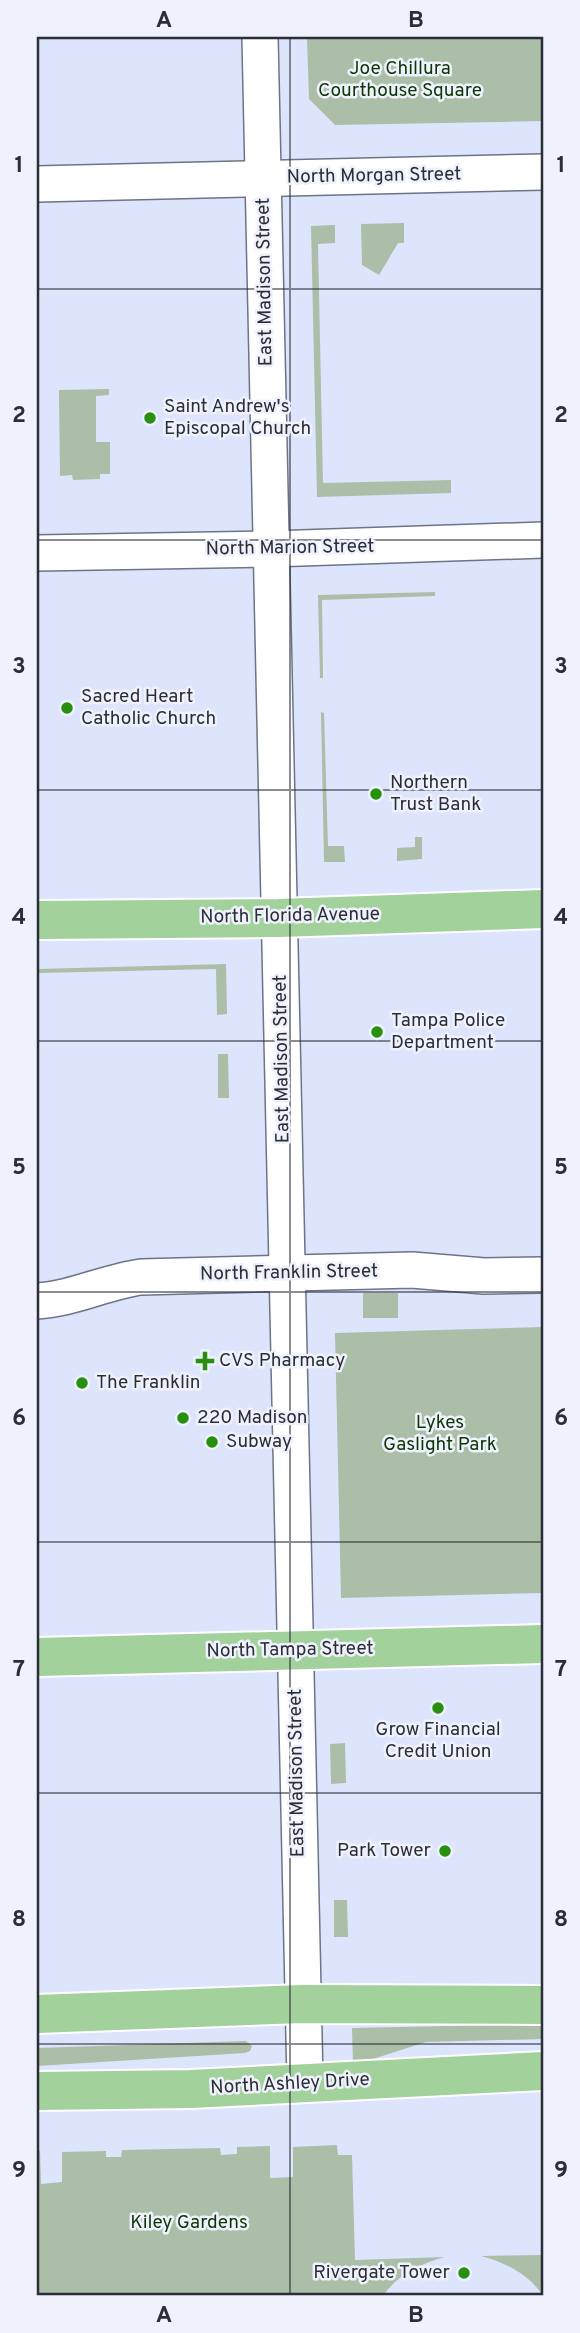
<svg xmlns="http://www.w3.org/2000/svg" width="580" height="2333" viewBox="0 0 580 2333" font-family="Overpass,sans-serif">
<rect width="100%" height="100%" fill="#dde5fc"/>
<g fill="#abbea7">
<path d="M 307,37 L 543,37 L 543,121 L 335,125 L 309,99 Z"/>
<path d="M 404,223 L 404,243 L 398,243 L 379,275 L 362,265 L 361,224 Z"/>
<path d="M 335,225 L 335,243 L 318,244 L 323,483 L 451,480 L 451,493 L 317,497 L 311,226 Z"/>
<path d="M 109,389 L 109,395 L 96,396 L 96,442 L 110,442 L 110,474 L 100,474 L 100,479 L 73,480 L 72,475 L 60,476 L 59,390 Z"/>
<path d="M 435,592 L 435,596 L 322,600 L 323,678 L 320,678 L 318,595 Z"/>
<path d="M 321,712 L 324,713 L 328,846 L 344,846 L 345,862 L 324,862 Z"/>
<path d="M 415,837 L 422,837 L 422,859 L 397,861 L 397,848 L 415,847 Z"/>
<path d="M 226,964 L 227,1014 L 217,1015 L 216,969 L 37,973 L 37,969 Z"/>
<path d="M 218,1054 L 228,1054 L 229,1098 L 218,1098 Z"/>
<rect x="363" y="1293" width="35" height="25"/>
<path d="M 543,1327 L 543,1593 L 341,1598 L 335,1333 Z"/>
<path d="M 345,1743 L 346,1783 L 331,1784 L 330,1744 Z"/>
<path d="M 334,1900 L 347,1900 L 348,1937 L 334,1937 Z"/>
<path d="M 543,2024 L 543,2039 L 426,2042 L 373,2059 L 353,2061 L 352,2028 Z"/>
<path d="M 246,2041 L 252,2046 L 250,2051 L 245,2053 L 37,2066 L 37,2048 Z"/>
<path d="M 337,2145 L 338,2155 L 352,2155 L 355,2260 L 444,2257 C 420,2264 397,2275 383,2296 L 37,2296 L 37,2152 L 40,2151 L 41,2184 L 62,2182 L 62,2152 L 106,2151 L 106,2157 L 121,2157 L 122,2150 L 220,2148 L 221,2155 L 237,2154 L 237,2147 L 270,2146 L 270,2178 L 293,2177 L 293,2147 Z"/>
<path d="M 543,2255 L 543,2296 C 529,2274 506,2263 481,2256 Z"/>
</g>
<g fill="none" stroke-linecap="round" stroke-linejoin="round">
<defs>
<g id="minor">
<path d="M 260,37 L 305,2082"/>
<path d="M 37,184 L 543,172"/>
<path d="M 37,553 L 271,549 L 543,540"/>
<path d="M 37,1301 C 73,1299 105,1282 141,1277 L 412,1270 L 484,1276 L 543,1275"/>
</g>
<g id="major">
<path d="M 37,920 L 279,918 L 543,909"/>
<path d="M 37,1657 L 543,1644"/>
<path d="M 37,2014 L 302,2004 L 543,2005"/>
<path d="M 37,2091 L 191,2089 L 543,2071"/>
</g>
</defs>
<use href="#minor" stroke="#6d7488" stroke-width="38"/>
<use href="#major" stroke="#fff" stroke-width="42"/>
<use href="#minor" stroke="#fff" stroke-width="35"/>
<use href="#major" stroke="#a3d19b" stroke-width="38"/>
</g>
<path fill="none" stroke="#2b2e37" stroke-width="2" stroke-opacity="0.55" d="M 290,37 L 290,2296M 37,289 L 543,289M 37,540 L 543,540M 37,790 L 543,790M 37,1041 L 543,1041M 37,1292 L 543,1292M 37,1542 L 543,1542M 37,1793 L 543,1793M 37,2044 L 543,2044"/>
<g fill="#288f0f" stroke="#eff2fc" stroke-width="2.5">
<circle cx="150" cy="418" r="7"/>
<circle cx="67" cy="708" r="7"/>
<circle cx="376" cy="794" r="7"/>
<circle cx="377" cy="1032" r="7"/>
<path d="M201.5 1350.5h7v7h7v7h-7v7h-7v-7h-7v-7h7z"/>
<circle cx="82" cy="1383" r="7"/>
<circle cx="183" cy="1418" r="7"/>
<circle cx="212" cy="1442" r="7"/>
<circle cx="438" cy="1708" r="7"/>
<circle cx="445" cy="1851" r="7"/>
<circle cx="464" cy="2273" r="7"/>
</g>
<g text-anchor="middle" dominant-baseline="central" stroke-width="5" stroke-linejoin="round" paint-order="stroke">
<g font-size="19" fill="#0b3703" stroke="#eff2fc">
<text x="400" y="69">Joe Chillura<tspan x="400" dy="22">Courthouse Square</tspan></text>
<text x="440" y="1423">Lykes<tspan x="440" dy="22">Gaslight Park</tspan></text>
<text x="189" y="2223">Kiley Gardens</text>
</g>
<g font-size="19" fill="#2b2e37" stroke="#eff2fc">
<text transform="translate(374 176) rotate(-1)">North Morgan Street</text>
<text transform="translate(265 282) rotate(-91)">East Madison Street</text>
<text transform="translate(290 548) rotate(-1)">North Marion Street</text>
<text transform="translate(290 916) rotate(-1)">North Florida Avenue</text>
<text transform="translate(282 1059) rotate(-91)">East Madison Street</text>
<text transform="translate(289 1273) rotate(-1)">North Franklin Street</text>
<text transform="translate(290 1650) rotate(-1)">North Tampa Street</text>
<text transform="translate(297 1773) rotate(-91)">East Madison Street</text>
<text transform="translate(290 2084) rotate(-3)">North Ashley Drive</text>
</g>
<g font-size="19" fill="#2b2e37" stroke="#eff2fc" text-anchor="start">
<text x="164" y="407">Saint Andrew's<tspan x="164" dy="22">Episcopal Church</tspan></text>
<text x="81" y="697">Sacred Heart<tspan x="81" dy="22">Catholic Church</tspan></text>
<text x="390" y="783">Northern<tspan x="390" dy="22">Trust Bank</tspan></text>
<text x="391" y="1021">Tampa Police<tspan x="391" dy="22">Department</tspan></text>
<text x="219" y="1361">CVS Pharmacy</text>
<text x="96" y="1383">The Franklin</text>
<text x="197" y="1418">220 Madison</text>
<text x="226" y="1442">Subway</text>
<text x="438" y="1730" text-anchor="middle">Grow Financial<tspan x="438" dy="22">Credit Union</tspan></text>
<text x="431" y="1851" text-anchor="end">Park Tower</text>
<text x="450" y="2273" text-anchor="end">Rivergate Tower</text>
</g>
</g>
<rect width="580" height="2333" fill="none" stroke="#eff2fc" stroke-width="77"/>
<rect x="38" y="38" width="504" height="2256" fill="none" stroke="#2b2e37" stroke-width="2.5"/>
<g font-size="23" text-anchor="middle" font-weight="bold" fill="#2b2e37">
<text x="164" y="27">A</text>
<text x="416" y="27">B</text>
<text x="19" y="172">1</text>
<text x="561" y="172">1</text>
<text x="19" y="422">2</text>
<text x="561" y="422">2</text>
<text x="19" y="673">3</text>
<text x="561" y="673">3</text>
<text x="19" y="924">4</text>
<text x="561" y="924">4</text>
<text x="19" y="1174">5</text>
<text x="561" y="1174">5</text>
<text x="19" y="1425">6</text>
<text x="561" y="1425">6</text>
<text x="19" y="1676">7</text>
<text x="561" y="1676">7</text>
<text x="19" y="1926">8</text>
<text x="561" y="1926">8</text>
<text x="19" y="2177">9</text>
<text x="561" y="2177">9</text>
<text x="164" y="2322">A</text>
<text x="416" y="2322">B</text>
</g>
</svg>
